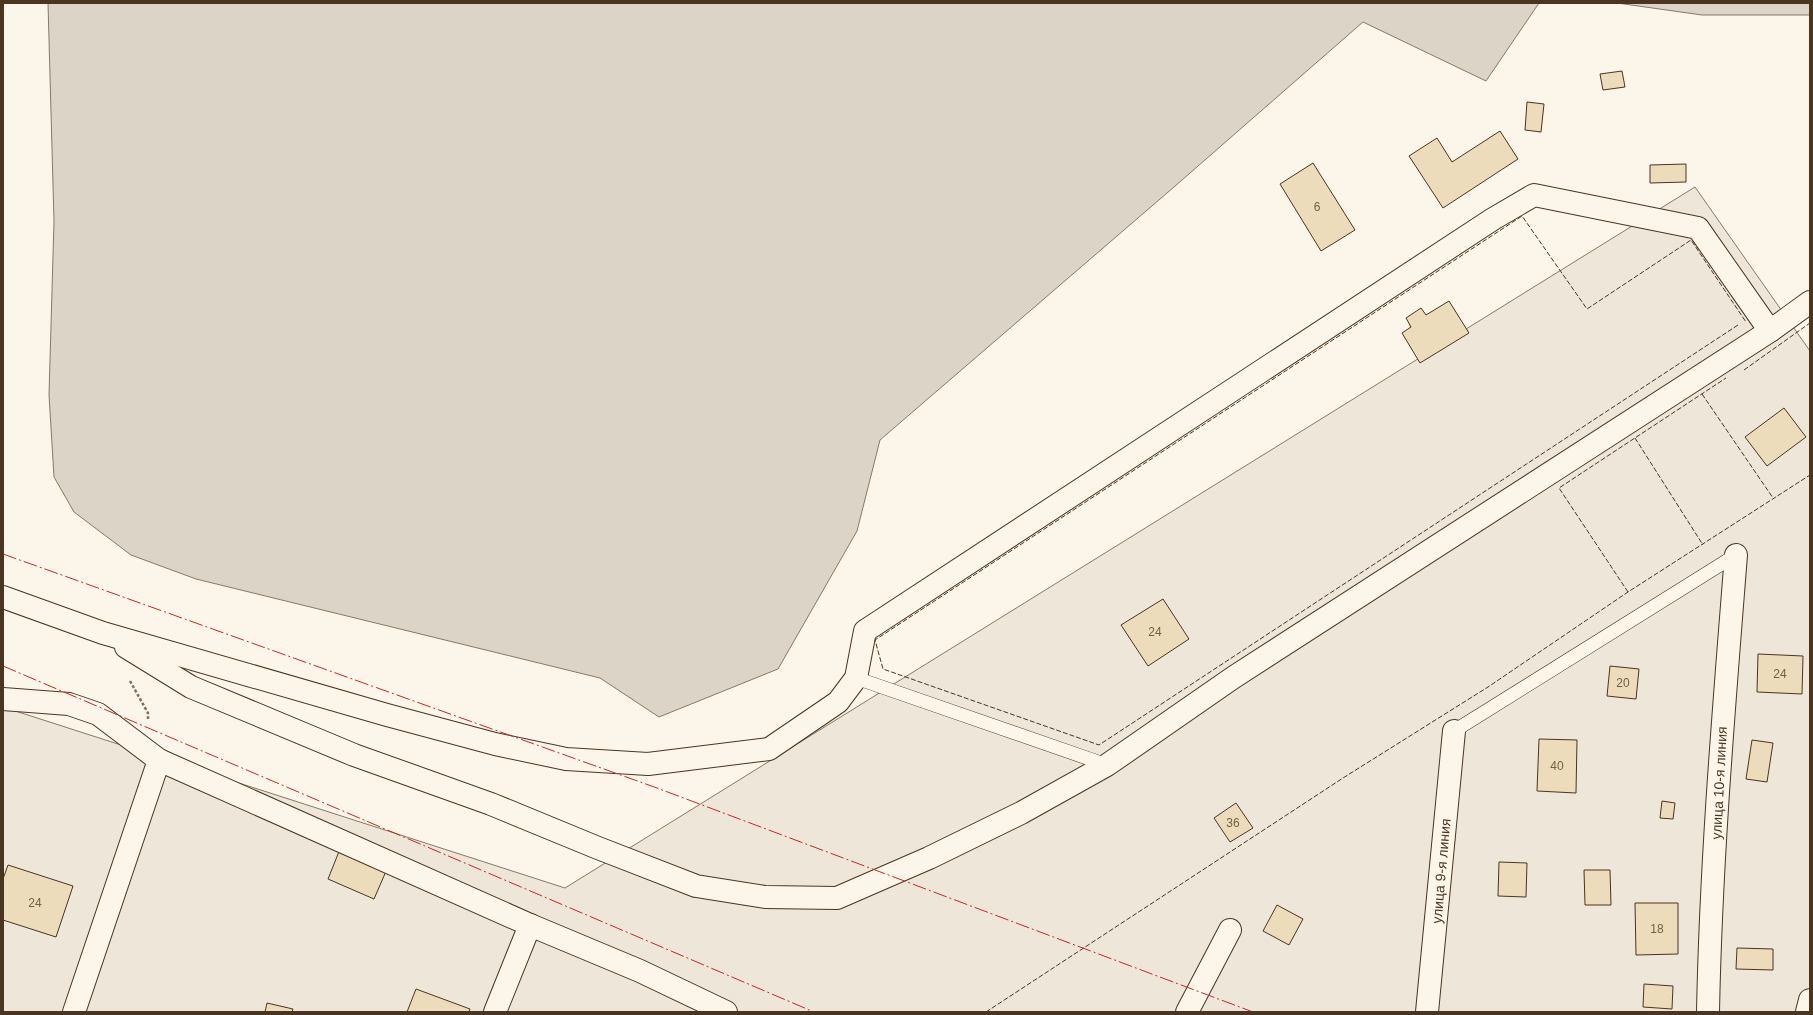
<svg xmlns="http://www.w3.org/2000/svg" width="1813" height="1015" viewBox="0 0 1813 1015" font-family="Helvetica,sans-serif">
<rect width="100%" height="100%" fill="#fbf6e9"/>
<path fill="#ede6d9" stroke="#887966" d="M 1695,187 L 1810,351 L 1810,1012 L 3,1012 L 3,707 L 565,888 Z"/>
<g fill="#dcd4c6" stroke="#887966">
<path d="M 48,3 L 1539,3 L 1486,81 L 1363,22 L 1174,187 L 880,440 L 857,531 L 778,669 L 659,717 L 600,678 L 196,579 L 131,555 L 74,512 L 54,477 L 49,395 L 54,221 Z"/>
<path d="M 1617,3 L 1810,3 L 1810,15 L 1702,15 Z"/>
</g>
<g fill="#ecdcbc" stroke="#4a3520">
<path d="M 1622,71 L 1625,87 L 1603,90 L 1600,74 Z"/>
<path d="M 1527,102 L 1544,104 L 1541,132 L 1525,130 Z"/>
<path d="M 1500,131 L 1518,159 L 1443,208 L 1409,156 L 1437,138 L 1452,162 Z"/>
<path d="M 1313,163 L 1355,230 L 1321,251 L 1280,184 Z"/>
<path d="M 1686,164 L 1686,182 L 1650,183 L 1650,165 Z"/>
<path d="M 1449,301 L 1469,333 L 1420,363 L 1402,333 L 1411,327 L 1406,318 L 1421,308 L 1426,315 Z"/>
<path d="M 1784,408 L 1806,437 L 1767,466 L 1745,437 Z"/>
<path d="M 1163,599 L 1189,639 L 1148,666 L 1121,625 Z"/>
<path d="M 1758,654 L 1803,656 L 1802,694 L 1757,692 Z"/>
<path d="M 1610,666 L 1639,669 L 1636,699 L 1607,696 Z"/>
<path d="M 1539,739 L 1577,740 L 1576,793 L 1537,791 Z"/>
<path d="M 1752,740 L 1773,743 L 1767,782 L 1746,779 Z"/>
<path d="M 1662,801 L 1675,803 L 1673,819 L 1660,818 Z"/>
<path d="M 1236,803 L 1253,828 L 1230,842 L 1214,818 Z"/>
<path d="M 340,849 L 387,869 L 374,899 L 328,879 Z"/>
<path d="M 1499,862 L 1527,863 L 1526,897 L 1498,896 Z"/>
<path d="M 8,865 L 73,886 L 56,937 L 3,920 L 3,879 Z"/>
<path d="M 1584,870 L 1610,870 L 1611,905 L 1585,905 Z"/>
<path d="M 1635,903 L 1678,903 L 1678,954 L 1636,955 Z"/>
<path d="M 1277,905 L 1303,919 L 1289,945 L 1263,931 Z"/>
<path d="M 1737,948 L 1773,949 L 1773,970 L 1736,969 Z"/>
<path d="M 1644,984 L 1673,986 L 1672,1009 L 1643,1007 Z"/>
<path d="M 416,989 L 470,1009 L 469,1012 L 407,1012 Z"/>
<path d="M 267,1003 L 293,1009 L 292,1012 L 265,1012 Z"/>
</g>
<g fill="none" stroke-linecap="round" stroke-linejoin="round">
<defs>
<g id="lane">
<path d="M 856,678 L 1107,765"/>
<path d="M 1454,731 L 1736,555"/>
</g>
<g id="street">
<path d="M 3,597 L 103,633 L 387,715 L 495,744 L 566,759 L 648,764 L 769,749 L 838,702 L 856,678 L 865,631 L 1493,219 L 1534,195 L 1698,228 L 1770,331 L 1810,302"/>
<path d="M 126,647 L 191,687 L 354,755 L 491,804 L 598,848 L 696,886 L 765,897 L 837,898 L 929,858 L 1021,813 L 1107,765 L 1234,677 L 1770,331"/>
<path d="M 3,699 L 69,704 L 98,714 L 159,760 L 530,925 L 640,971 L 726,1012"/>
<path d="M 74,1012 L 159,760"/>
<path d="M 495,1012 L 530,925"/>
<path d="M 1187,1012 L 1230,930"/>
<path d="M 1427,1012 L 1454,731"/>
<path d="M 1708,1012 C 1711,859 1724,707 1736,555"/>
<path d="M 1807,1012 L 1810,1000"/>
</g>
</defs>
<use href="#lane" stroke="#4a3520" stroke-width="14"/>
<use href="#street" stroke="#4a3520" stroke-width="24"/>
<path stroke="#7f6f5c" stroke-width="2.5" stroke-dasharray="3 2" stroke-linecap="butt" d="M 130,681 L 148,713 L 148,719"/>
<use href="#lane" stroke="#fbf6e9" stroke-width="13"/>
<use href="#street" stroke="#fbf6e9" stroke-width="22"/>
<g stroke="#4a3520" stroke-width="1" stroke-dasharray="5 2" stroke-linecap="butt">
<path d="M 1738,325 L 1099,745 L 883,669 L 875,640 L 1522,216 L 1587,309 L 1691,240 L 1746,322"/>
<path d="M 1744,370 L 1810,323"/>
<path d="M 1702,394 L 1773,498"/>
<path d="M 1635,438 L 1703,545"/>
<path d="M 1628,592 L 1559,488 L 1726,378"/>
<path d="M 986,1012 L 1343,778 L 1488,687 L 1628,592 L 1810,475"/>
</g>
<g stroke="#c62828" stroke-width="1" stroke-dasharray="14 3 2 3" stroke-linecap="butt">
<path d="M 3,554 L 657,788 L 1253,1012"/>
<path d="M 3,666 L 814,1012"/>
</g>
</g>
<g text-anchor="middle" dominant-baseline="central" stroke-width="3" stroke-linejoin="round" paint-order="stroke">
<g font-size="12" fill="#725f47">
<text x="1317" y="207">6</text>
<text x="1155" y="632">24</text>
<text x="1780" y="674">24</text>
<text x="1623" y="683">20</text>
<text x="1557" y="766">40</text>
<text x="1233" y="823">36</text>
<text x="35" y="903">24</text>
<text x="1657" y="929">18</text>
</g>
<g font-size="14" fill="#4a3520" stroke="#fbf6e9">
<text transform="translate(1719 783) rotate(-87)">улица 10-я линия</text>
<text transform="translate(1441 871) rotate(-85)">улица 9-я линия</text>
</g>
</g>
<rect width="1813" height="1015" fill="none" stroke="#4a3520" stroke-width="8"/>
</svg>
